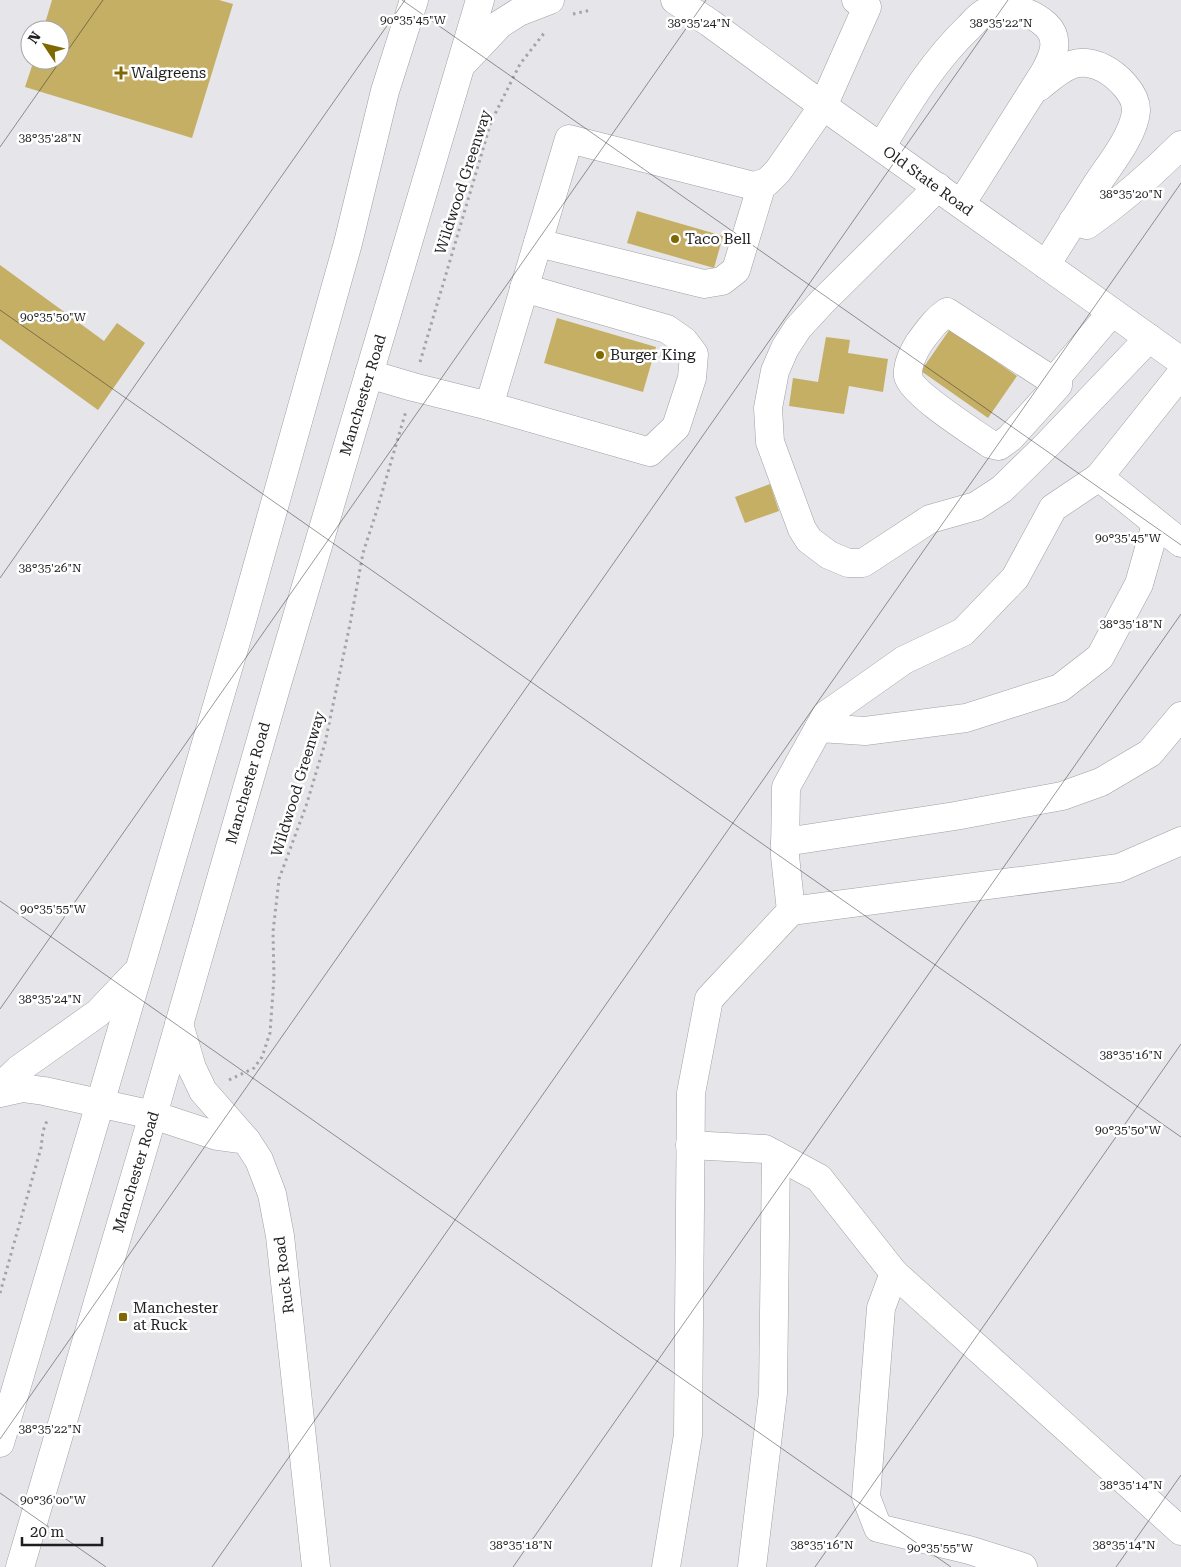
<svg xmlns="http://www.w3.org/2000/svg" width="1181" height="1567" viewBox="0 0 1181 1567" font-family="'Roboto Serif',serif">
<rect width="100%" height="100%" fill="#e5e5ea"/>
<g fill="#c5af65">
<path d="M 52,0 L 219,0 L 233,4 L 192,138 L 25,87 L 34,60 L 60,60 L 60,30 L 43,30 Z"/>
<path d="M 637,211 L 723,236 L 714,268 L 627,243 Z"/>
<path d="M 0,265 L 104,341 L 117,323 L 145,343 L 98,410 L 0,339 Z"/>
<path d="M 557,318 L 656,347 L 643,392 L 544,363 Z"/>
<path d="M 950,329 L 1017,376 L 988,418 L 921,371 Z"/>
<path d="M 826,337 L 850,340 L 848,353 L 888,359 L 883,392 L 849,386 L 844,414 L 789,406 L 793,378 L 818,382 Z"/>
<path d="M 770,484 L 779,511 L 745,523 L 735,497 Z"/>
</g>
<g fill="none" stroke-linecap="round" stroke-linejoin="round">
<defs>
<g id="minor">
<path d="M 675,0 L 710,23 L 823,106 L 1181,361"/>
<path d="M 1039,87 C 1060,70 1075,54 1103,68 C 1117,75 1137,94 1136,111 C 1134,135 1110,164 1097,184 C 1080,211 1063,238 1046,265"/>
<path d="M 881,147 C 907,105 933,61 969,27 C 974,22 979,15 986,12 C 1004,2 1032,12 1046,25 C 1061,39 1053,57 1044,73 L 961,204"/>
<path d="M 938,187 L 822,302 L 798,328 L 785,348 L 775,371 L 768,408 L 770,442 L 802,529 L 809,540 L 829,555 L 848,563 L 863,563 L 930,519 L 976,506 L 1002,489 L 1048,444 L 1149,338"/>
<path d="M 1073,221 L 1087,225 C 1121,201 1152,174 1181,145"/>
<path d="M 538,243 L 704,284 L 722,281 L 736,270 L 762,184"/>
<path d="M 369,374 L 413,387 L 489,406 L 569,139 L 754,186 L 767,182 L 778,171 L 823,106 L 867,7 L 856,0"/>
<path d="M 1058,376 L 1058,385 L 1010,438 L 999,446 L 990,444 C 973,432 911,393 908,376 C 907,364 913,353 919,343 C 928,331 935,320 947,312 L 1050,379 L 1058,376 L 1112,312"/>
<path d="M 489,406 L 650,452 L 676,427 L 692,378 L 694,354 L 684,341 L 667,329 L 524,288"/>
<path d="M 1099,477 L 1181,543"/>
<path d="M 819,728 L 865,731 L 966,718 L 1060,688 L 1100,657 L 1139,584 L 1156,524"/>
<path d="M 785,842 L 955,816 L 1062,796 L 1101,782 L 1150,753 L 1181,716"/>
<path d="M 791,911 L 1119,868 L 1181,841"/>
<path d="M 0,1093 L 22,1088 L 44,1091 L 153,1115 L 217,1136 L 246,1140 L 259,1160 L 272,1194 L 280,1236 L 316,1567"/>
<path d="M 690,1145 L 765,1149 L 819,1178 L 894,1273 L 1181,1531"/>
<path d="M 894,1273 L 881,1308 L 866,1497 L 878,1528 L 969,1550 L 1023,1567"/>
<path d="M 666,1567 L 688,1435 L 691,1093 L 709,999 L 791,911 L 785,856 L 786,787 L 826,715 L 904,660 L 963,632 L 1015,578 L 1053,508 L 1099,477 L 1181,374"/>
<path d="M 752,1567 L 773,1393 L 776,1155"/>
</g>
<g id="highway">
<path d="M 463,63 L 500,24 L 519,12 L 550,0"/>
<path d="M 179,1024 L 192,1068 L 203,1091 L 246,1140"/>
<path d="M 0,1087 L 19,1069 L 98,1013 L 135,974"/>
<path d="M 0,1443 L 240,628 L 348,243 L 385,91 L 414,0"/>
<path d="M 20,1567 L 153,1115 L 277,684 L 480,0"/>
</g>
</defs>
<use href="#minor" stroke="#a0a0a5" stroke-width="29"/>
<use href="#highway" stroke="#a0a0a5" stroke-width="29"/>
<g stroke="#a4a4a8" stroke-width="3" stroke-dasharray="2.5 4" stroke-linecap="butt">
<path d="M 573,14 L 591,10"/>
<path d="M 420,362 L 491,122 L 520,64 L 545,32"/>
<path d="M 229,1080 L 254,1068 L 262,1057 L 270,1033 L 274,978 L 273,932 L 279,879 L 306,806 L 325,743 L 350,624 L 363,553 L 376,513 L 406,411"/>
<path d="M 0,1293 L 41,1148 L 43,1131 L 48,1118"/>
</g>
<use href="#minor" stroke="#fff" stroke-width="28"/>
<use href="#highway" stroke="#fff" stroke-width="28"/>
</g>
<path fill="none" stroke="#1f1f21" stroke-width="1" stroke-opacity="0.45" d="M 402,0 L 1181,545M 0,147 L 103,0M 0,310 L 1181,1137M 0,578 L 405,0M 0,901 L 951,1567M 0,1009 L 706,0M 0,1439 L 1008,0M 0,1493 L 106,1567M 212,1567 L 1181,183M 513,1567 L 1181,614M 815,1567 L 1181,1044M 1116,1567 L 1181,1475"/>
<g fill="#806901" stroke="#fff" stroke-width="2">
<path d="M118.5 65.5h5v5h5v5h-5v5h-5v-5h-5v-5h5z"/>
<circle cx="675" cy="239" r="5"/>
<circle cx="600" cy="355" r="5"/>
<rect x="118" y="1312" width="10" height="10" rx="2.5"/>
</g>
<g text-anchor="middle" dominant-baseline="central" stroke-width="5" stroke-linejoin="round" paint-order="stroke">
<g font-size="15" fill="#1f1f21" stroke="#fff" text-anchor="start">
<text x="131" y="73">Walgreens</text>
<text x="685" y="239">Taco Bell</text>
<text x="610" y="355">Burger King</text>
<text x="133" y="1308">Manchester<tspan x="133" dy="17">at Ruck</tspan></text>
</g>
<g font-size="15" fill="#1f1f21" stroke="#fff">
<text transform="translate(928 181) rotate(36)">Old State Road</text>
<text transform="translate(463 182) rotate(-72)">Wildwood Greenway</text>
<text transform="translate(363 395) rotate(-73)">Manchester Road</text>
<text transform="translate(248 783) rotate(-74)">Manchester Road</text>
<text transform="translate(298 784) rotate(-73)">Wildwood Greenway</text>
<text transform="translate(136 1172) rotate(-73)">Manchester Road</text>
<text transform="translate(284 1275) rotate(-97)">Ruck Road</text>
</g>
</g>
<g font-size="12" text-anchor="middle" fill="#1f1f21" stroke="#fff" stroke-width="5" stroke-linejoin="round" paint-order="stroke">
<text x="413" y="24">90°35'45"W</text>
<text x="699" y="27">38°35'24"N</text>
<text x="1001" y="27">38°35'22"N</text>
<text x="50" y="142">38°35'28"N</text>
<text x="1131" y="198">38°35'20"N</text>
<text x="53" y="321">90°35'50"W</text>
<text x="1128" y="542">90°35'45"W</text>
<text x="50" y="572">38°35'26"N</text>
<text x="1131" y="628">38°35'18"N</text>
<text x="53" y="913">90°35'55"W</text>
<text x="50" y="1003">38°35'24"N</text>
<text x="1131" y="1059">38°35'16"N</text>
<text x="1128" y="1134">90°35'50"W</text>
<text x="50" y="1433">38°35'22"N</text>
<text x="1131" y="1489">38°35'14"N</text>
<text x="53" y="1504">90°36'00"W</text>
<text x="521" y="1549">38°35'18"N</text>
<text x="822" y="1549">38°35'16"N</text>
<text x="1124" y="1549">38°35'14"N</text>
<text x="940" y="1552">90°35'55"W</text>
</g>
<g transform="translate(45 45) rotate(305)"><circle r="24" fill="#ffffff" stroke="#a5a5a6"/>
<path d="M0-4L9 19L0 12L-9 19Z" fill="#806901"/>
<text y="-8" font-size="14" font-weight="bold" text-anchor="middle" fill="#1f1f21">N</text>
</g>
<path d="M22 1537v8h80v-8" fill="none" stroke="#1f1f21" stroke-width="2.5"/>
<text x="30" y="1537" font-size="15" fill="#1f1f21" stroke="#ffffff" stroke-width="4" paint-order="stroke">20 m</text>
</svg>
